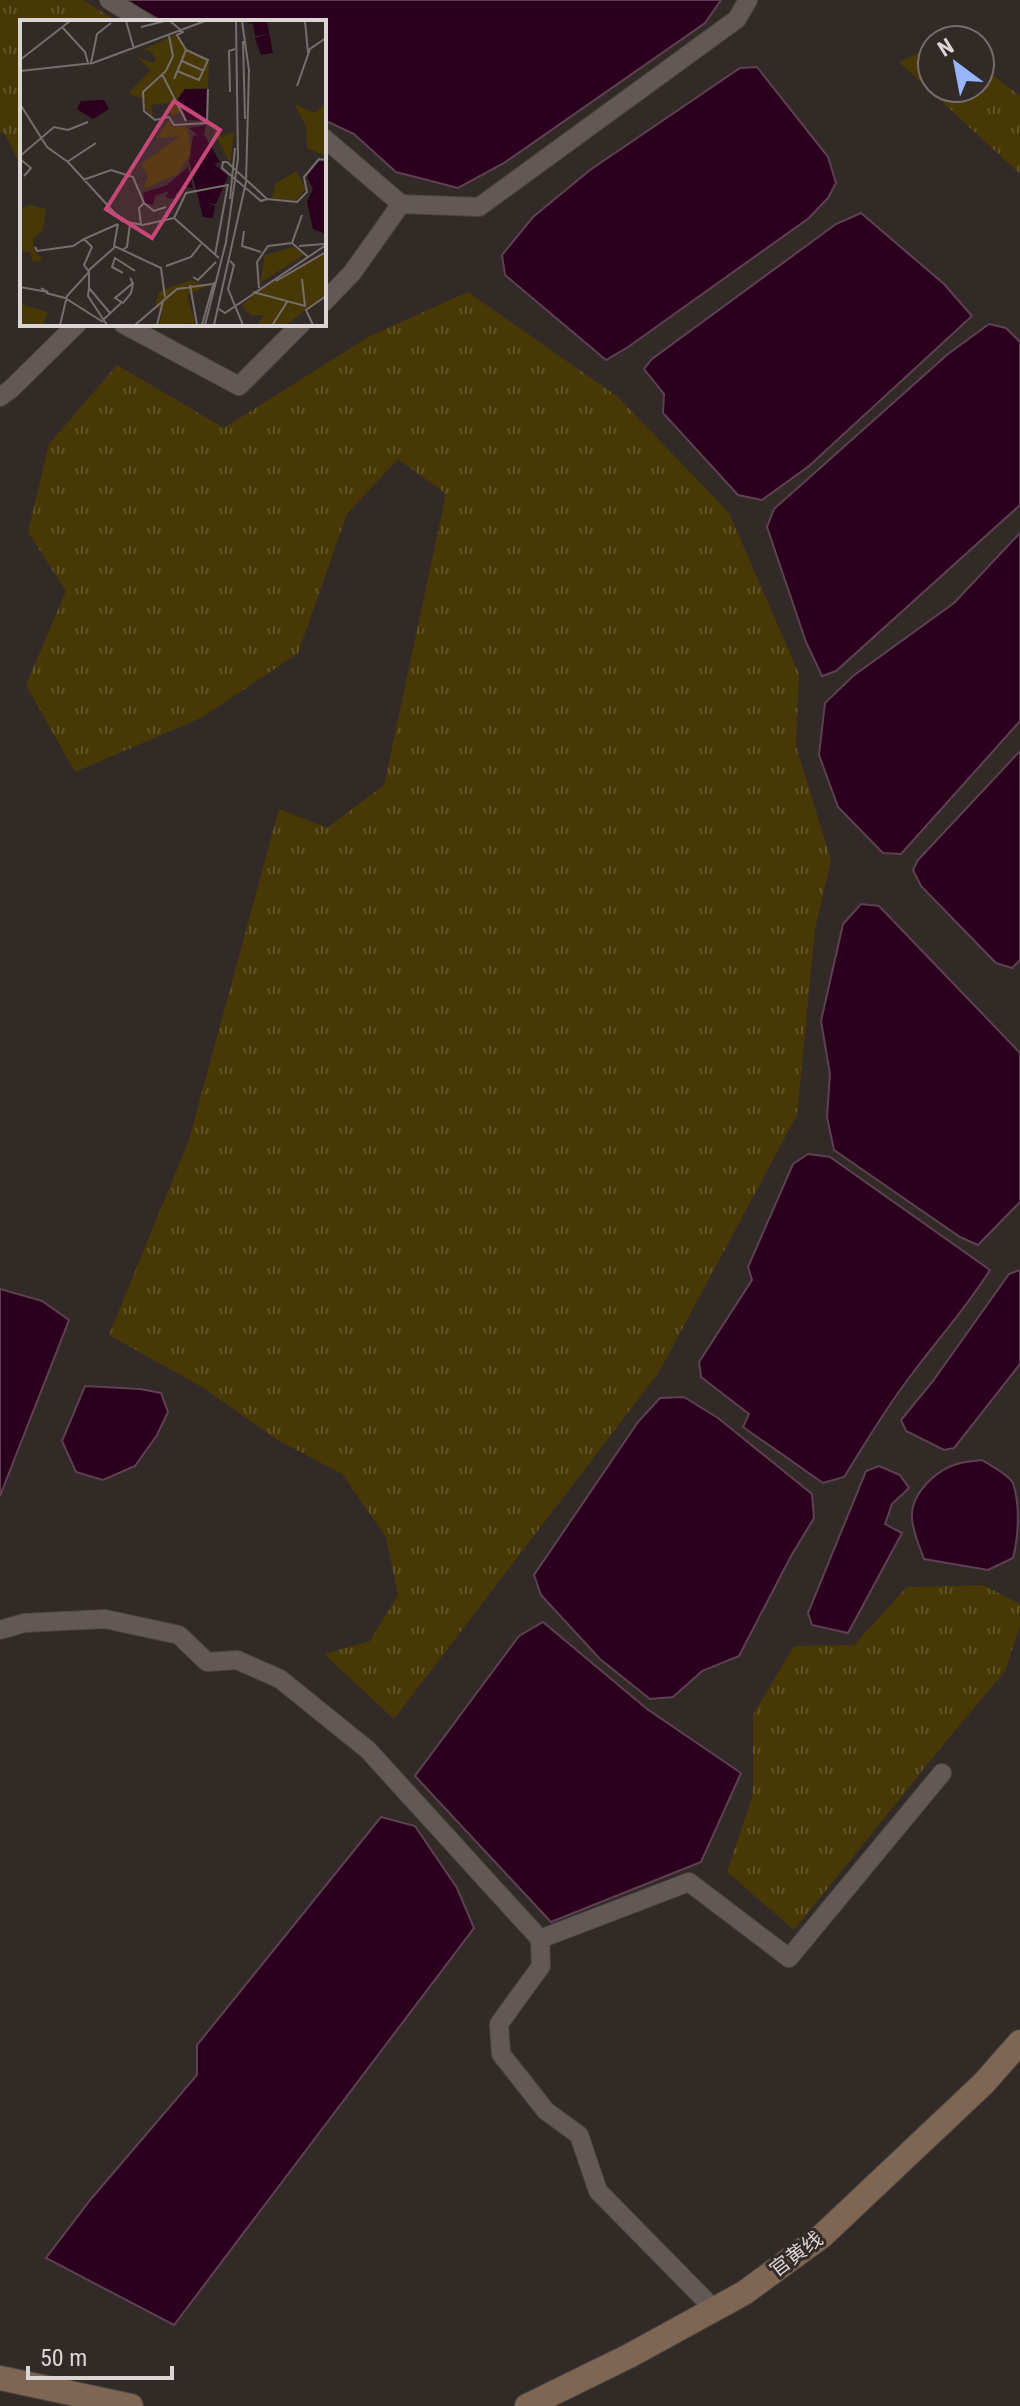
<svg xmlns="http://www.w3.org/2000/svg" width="1020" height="2406" viewBox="0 0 1020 2406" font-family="'Roboto Condensed','Noto Sans SC',sans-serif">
<defs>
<pattern id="grass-tufts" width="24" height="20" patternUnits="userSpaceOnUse" patternTransform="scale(2)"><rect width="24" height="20" fill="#483805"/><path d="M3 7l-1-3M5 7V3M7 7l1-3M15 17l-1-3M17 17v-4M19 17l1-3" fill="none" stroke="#625429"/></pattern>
</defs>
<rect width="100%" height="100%" fill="#322a27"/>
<g fill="url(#grass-tufts)">
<path d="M 0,0 L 83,0 L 118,22 L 22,22 L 22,168 L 6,136 L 0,131 Z"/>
<path d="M 932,47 L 932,88 L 980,88 L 980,65 L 1020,96 L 1020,174 L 899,62 Z"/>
<path d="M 468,292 L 618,397 L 729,513 L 799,674 L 796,746 L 831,860 L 815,929 L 797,1115 L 659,1372 L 394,1719 L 324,1654 L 370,1641 L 398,1595 L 386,1537 L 342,1474 L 276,1439 L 202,1387 L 109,1335 L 189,1140 L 279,809 L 327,828 L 384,785 L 446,494 L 398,459 L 347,514 L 298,653 L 203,717 L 75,772 L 26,685 L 66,591 L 28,532 L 49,444 L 117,365 L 224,428 L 370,336 Z"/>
<path d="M 983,1585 L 1020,1604 L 1020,1626 L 1005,1671 L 947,1740 L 794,1930 L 727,1872 L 753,1795 L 753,1715 L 794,1646 L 854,1645 L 907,1587 Z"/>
</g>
<g fill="#2a001c" stroke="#5f4053" stroke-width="2">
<path d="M 122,0 L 721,0 L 705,23 L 504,163 L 458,188 L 396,172 L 354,134 L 324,120 L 324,22 L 164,22 Z"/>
<path d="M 757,67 L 828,157 L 836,183 L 828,198 L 809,218 L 628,347 L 606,360 L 505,275 L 502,255 L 533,217 L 590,170 L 740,68 Z"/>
<path d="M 861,213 L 944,284 L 972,316 L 809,466 L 762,500 L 738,495 L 663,413 L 664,394 L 644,369 L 652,359 L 836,224 Z"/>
<path d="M 989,324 L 1006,328 L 1020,342 L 1020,505 L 836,671 L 822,676 L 806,642 L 767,527 L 774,509 L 948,354 Z"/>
<path d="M 1020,533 L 1020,721 L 901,854 L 883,853 L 838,807 L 819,755 L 825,703 L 853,676 L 954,603 Z"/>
<path d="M 1020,751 L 1020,960 L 1012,968 L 996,963 L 921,886 L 913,870 L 918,860 Z"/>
<path d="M 861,904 L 879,906 L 1020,1053 L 1020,1202 L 978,1245 L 960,1237 L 834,1150 L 827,1117 L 830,1074 L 821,1021 L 843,924 Z"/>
<path d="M 808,1154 L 830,1157 L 990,1270 C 967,1307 938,1339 912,1374 C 887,1406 866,1442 844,1477 L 823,1483 L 743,1427 L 749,1414 L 701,1377 L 699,1362 L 752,1280 L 748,1267 L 793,1164 Z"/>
<path d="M 1020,1270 L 1020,1364 L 954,1448 L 944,1450 L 906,1431 L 901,1420 L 933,1381 L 1009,1274 Z"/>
<path d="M 0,1289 L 42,1301 L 69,1320 L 0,1496 Z"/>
<path d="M 85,1386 L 140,1389 L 161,1393 L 168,1412 L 157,1435 L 135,1466 L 103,1480 L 76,1472 L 62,1441 Z"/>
<path d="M 684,1397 L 718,1418 L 812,1494 L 814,1518 L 791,1556 L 739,1656 L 702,1671 L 673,1697 L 650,1699 L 600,1659 L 541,1595 L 534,1575 L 638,1422 L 660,1398 Z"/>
<path d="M 982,1460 C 991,1466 1007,1473 1013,1483 C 1020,1505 1019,1534 1013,1558 L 988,1570 L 924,1559 C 919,1546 913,1532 912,1518 C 910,1494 936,1470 957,1464 C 965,1461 974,1461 982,1460 Z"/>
<path d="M 879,1466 L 900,1475 L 909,1488 L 892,1504 L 885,1524 L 902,1533 L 848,1633 L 812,1625 L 808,1613 L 866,1471 Z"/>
<path d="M 543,1622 L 647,1709 L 741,1773 L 701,1862 L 551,1922 L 415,1776 L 519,1636 Z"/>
<path d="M 381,1817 L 415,1826 L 457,1888 L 474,1928 L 174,2325 L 46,2258 L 91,2199 L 197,2075 L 197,2045 Z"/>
</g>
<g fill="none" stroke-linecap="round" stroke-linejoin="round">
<defs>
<g id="street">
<path d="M 109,0 L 145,22"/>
<path d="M 324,138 L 401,204"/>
<path d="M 324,302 L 352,273 L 401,204 L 479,207 L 737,19 L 748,0"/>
<path d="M 123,324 L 239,386 L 301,324"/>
<path d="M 0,397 L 11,389 L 77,324"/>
<path d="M 0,1630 L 24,1623 L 105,1619 L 179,1635 L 207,1662 L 237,1660 L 280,1679 L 368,1750 L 540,1939 L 541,1966 L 499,2024 L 501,2054 L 546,2111 L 579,2135 L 598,2191 L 714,2309"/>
<path d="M 540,1939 L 689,1882 L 789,1958 L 942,1773"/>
</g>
<g id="secondary">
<path d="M 0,2378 L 131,2406"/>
<path d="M 527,2406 L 629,2356 L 744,2293 L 822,2236 L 984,2083 L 1020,2042"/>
</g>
</defs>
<use href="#street" stroke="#4c4543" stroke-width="20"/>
<use href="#secondary" stroke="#4c4543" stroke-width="26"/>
<use href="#street" stroke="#625856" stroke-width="18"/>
<use href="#secondary" stroke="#7f6652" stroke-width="24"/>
</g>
<g text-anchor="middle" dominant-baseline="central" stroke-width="6" stroke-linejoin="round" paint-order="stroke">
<g font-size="20" fill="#dbd5d3" stroke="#322a27">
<text transform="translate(796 2254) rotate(-37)">官黄线</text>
</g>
</g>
<g transform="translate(20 20)">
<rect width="306" height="306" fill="#322a27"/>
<path d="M 157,14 L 167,28 L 189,40 L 188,68 L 164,69 L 156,80 L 162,92 L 157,94 L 151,96 L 149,83 L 131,85 L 133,98 L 124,87 L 126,80 L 108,73 L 131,50 L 116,36 L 133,43 L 136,39 L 130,30 L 120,31 ZM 306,82 L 306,136 L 287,128 L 286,106 L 274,84 L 295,93 ZM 149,101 L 152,107 L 167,107 L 171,134 L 158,154 L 123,169 L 128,157 L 121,144 L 160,116 L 136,118 ZM 193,109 L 202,117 L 214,112 L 210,144 ZM 276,151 L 286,169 L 275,181 L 252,178 L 255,164 ZM 9,185 L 26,189 L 23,210 L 13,219 L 14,231 L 23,239 L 13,242 L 10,232 L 0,231 L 0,189 ZM 274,227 L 284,235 L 240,263 L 245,235 ZM 0,284 L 28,292 L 23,305 L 0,305 Z" fill="#483805"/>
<path d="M 306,234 L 306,274 L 266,305 L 237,305 L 244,295 L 231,296 L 222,286 L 239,269 ZM 171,260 L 188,266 L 167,275 L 175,303 L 139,305 L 142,292 L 135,284 L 140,271 Z" fill="#483805"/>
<path d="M 232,1 L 247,1 L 253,33 L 241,35 L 235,18 L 249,14 L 235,16 L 233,3 L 226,5 ZM 165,69 L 187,69 L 186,101 L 167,100 L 158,79 ZM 84,80 L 89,89 L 73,99 L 57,89 L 61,81 ZM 186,105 L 184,114 L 200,142 L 194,144 L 208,156 L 196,184 L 188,183 L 195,186 L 193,198 L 183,197 L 169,141 L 173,116 L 178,115 L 169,108 ZM 306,141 L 306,214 L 293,209 L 287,182 L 293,169 L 287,157 L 298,142 ZM 168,147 L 173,169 L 163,165 L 165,171 L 156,173 L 156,180 L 145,177 L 149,171 L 135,176 L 133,185 L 125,183 L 123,173 L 147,165 Z" fill="#2a001c"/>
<path fill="none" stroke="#766e6c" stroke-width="2" d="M 106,1 L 114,29M 150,1 L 163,12 L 157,15 L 166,30 L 188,40 L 179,60 L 157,51M 285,1 L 288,33M 121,7 L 145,1M 43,8 L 65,32 L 68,43M 149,16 L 153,36 L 146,51 L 123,72 L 124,91 L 135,100 L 149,97 L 154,105 L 187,103 L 188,69M 223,21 L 225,99M 0,40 L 50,1M 162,41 L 184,51M 71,43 L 77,14 L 91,3M 0,51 L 73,43 L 185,1M 142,54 L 166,101M 154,59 L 166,30M 277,66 L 290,29 L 306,18M 210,72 L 209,31 L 215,29M 0,84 L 27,127 L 48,142 L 102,201 L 123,205 L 154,198M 0,136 L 34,107 L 48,110 L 68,102M 0,139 L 11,148 L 4,156M 47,142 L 76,123M 203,142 L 207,142 L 247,179 L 241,181 L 202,148 ZM 63,160 L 91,150 L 113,157 L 124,183 L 119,188 L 121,205M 210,179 L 215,128M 247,179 L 277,182 L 287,172 L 284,157 L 299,139 L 306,140M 124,183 L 134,191 L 146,187M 98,204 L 94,226 L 141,248 L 145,277M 224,211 L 222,226 L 241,232M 272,223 L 282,195M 279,226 L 304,224M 15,227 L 17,231 L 53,226 L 64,219M 102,230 L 107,227 L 110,204M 195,235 L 208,164M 199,238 L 154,198 L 166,173 L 208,165M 210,241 L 214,245 L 208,269 L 223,305M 146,246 L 171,237 L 181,224M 103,253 L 92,247 L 95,238 L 115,251M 173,257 L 178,260 L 196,242M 110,258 L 111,259 L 112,262 L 113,263 L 113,264 L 111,273 L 103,283 L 95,278 L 113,263M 256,261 L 306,232M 170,265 L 177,305M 0,267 L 28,272 L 21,268M 69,268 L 69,250 L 95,227M 239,268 L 237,242 L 248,226 L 272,223 L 288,237M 233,272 L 285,286 L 282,259M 26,273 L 45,278 L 83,302M 199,289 L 205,293 L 306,225M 83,300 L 101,283M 253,304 L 267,282M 40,305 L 47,276 L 69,252 L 64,245 L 72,227 L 64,219 L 98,204M 87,305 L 68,276 L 69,268 L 90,293M 115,305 L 157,269 L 192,264M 137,305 L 143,281M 182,305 L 194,262M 185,305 L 206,222 L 218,139 L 216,1M 194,305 L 226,162 L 229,50 L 222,1M 293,305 L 286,290 L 306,276"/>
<path fill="#c84779" fill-opacity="0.15" stroke="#c84779" stroke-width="4" d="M 154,81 L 200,110 L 132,218 L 86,189 Z"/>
<rect width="306" height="306" fill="none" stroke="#dbd5d3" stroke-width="4"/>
</g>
<g transform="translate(956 64) rotate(328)"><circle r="38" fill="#322a27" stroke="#766e6c" stroke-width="2"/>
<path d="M0-6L14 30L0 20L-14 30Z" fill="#97b6fd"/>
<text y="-12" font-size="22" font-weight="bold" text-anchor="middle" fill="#dbd5d3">N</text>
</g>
<path d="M28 2366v12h144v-12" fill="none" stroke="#dbd5d3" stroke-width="4"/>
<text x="40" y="2366" font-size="24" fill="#dbd5d3" stroke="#322a27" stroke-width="6" paint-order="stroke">50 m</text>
</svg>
